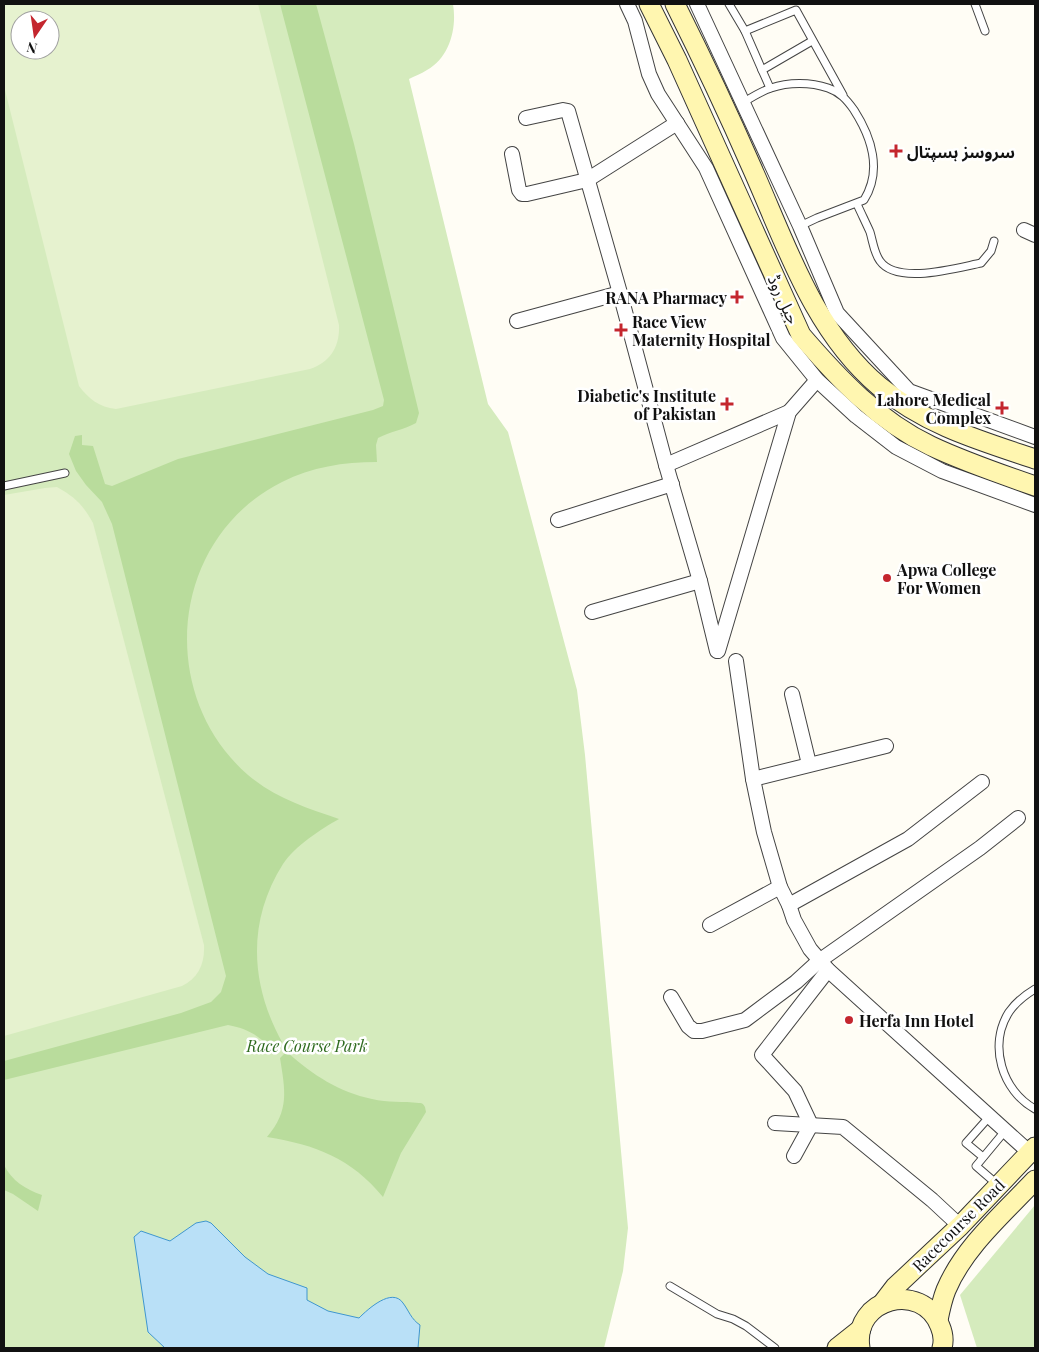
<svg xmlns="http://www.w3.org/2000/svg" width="1039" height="1352" viewBox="0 0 1039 1352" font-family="'Playfair Display','Noto Sans Arabic',serif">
<rect width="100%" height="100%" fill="#fffdf5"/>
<g fill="#d5ebbd" fill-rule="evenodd">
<path d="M 4,4 L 453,4 C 457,28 450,57 427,70 C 421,74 414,76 409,79 L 488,404 L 508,432 L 577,690 L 585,755 L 628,1228 L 623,1271 L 604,1348 L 4,1348 ZM 20,20 L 50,20 L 50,50 L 20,50 Z"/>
<path d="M 1035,1205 L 1035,1348 L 977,1348 L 960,1295 Z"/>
</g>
<g fill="#b9dc9c">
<path d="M 280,4 L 316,4 L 354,144 L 419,413 L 416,423 C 404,430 391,431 378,438 L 376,445 L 377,462 C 343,462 312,467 282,482 C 170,538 155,694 248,775 C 275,798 306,808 339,819 C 321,829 295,846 283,864 C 247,921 250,984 282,1042 L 279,1048 L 272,1049 C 257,1035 249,1029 228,1025 L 4,1080 L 4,1061 L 181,1013 L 211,1002 L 221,992 L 226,976 L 112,524 L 102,502 L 86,485 L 76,471 L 69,454 L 75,436 L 82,435 L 82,445 L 93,446 L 105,484 L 112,486 L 178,459 L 373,410 L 383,406 L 384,400 Z"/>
<path d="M 285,1053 L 288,1053 C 313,1075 339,1092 372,1099 C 388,1103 403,1101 419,1103 C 423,1103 423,1104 425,1107 L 426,1112 L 401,1153 L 383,1197 C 351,1158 316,1145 267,1137 C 290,1110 285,1090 280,1058 Z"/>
<path d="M 4,1165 C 12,1181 25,1189 42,1195 L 38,1211 L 13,1194 L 4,1190 Z"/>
</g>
<g fill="#e6f2cf" fill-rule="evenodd">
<path d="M 4,4 L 258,4 L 339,325 C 340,347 330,362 310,369 L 116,409 C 99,407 89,399 79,386 L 4,86 ZM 20,20 L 50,20 L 50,50 L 20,50 Z"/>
<path d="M 57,487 C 75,497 83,505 93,523 L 204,945 C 205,964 198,978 182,986 L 4,1036 L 4,495 L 45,488 Z"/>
</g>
<path fill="#b9e0f7" stroke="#3f96cf" d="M 206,1221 L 211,1223 L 245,1257 L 268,1274 L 307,1288 L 307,1300 L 328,1311 L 359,1318 C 368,1309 392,1287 403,1303 C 409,1311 411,1319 420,1325 L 418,1348 L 165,1348 L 148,1332 L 134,1237 L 141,1231 L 170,1241 L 196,1223 Z"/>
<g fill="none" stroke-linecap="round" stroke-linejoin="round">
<defs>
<g id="service">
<path d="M 729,4 L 745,31 L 762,70"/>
<path d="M 975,4 L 985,31"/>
<path d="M 745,31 L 796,10 L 843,95"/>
<path d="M 770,88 L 762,70 L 812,41"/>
<path d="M 744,102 C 752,97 762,91 771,88 C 788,82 811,82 828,88 C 840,92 847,100 854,110 C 872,138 882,171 864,200 L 817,218 L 800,226"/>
<path d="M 857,204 C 861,213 866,223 870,232 C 873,242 874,253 880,261 C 897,285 956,268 981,263 L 991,251 L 994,241"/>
<path d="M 4,486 L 65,473"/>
<path d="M 1035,989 C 1025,995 1016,1002 1009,1012 C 988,1045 1002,1091 1035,1109"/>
<path d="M 983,1157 L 966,1143 L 990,1116"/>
<path d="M 998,1185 L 976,1166 L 1005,1131"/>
<path d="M 670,1286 L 717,1314 L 733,1319 L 746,1326 L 775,1348"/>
</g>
<g id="minor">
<path d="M 627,4 L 635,21 L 649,74 L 658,94 L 706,168 L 783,338 L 817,380 L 856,416 L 896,447 L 942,471 L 1035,505"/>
<path d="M 697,4 L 800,226 L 837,313 L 909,391 L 1035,437"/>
<path d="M 526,118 L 563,110 L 568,111 L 620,293 L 666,465 L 700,581 L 717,651"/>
<path d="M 512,154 L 519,190 L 522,194 L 527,194 L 587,180 L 677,123"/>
<path d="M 1024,230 L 1035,235"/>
<path d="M 517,321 L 620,293"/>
<path d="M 666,465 L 789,412"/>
<path d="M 558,520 L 672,484"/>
<path d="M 592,612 L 700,581"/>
<path d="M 718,651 L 789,412 L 817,380"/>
<path d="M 736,661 L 753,779 L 764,832 L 780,887 L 789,905 L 794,920 L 810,949 L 828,970 L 1030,1153"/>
<path d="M 792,694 L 809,764"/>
<path d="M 753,779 L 886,746"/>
<path d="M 789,905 L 908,839 L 982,782"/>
<path d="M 710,925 L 780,887"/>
<path d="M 671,997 L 688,1026 L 694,1031 L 702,1031 L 745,1020 L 796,982 L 819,961 L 980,848 L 1018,818"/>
<path d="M 775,1123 L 843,1127 L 932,1200 L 960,1226"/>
<path d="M 794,1156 L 811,1125 L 795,1091 L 762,1055 L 828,970"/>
</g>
<g id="secondary">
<path d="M 649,4 L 677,60 L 801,335 C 838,378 878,421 931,446 C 965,462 1000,474 1035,486"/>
<path d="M 675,4 C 702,58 728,113 752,168 C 786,244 813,330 879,386 C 926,425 978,440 1035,459"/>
<path d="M 882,1304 L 895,1287 L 960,1226 L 1035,1147"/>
<path d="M 938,1320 C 940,1310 942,1300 946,1290 C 964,1247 1004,1213 1035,1180"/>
<path d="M 837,1348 L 861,1329"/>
<path d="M 860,1348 C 852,1298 922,1280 940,1326 C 943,1333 944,1341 942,1348"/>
</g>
</defs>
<use href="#service" stroke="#444" stroke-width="9"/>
<use href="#minor" stroke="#444" stroke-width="16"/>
<use href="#secondary" stroke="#333" stroke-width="21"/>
<use href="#service" stroke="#fff" stroke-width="7"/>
<use href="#minor" stroke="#fff" stroke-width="14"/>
<use href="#secondary" stroke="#fff6b0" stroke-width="19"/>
</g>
<g fill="#c4262e" stroke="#fff" stroke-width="2">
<path d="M893.5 143.5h5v5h5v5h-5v5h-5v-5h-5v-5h5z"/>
<path d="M734.5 289.5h5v5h5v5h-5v5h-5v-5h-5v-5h5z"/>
<path d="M618.5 322.5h5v5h5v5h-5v5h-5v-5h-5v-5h5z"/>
<path d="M724.5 396.5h5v5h5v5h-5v5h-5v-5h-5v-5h5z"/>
<path d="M999.5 400.5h5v5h5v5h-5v5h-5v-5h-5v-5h5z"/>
<circle cx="887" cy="578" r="5"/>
<circle cx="849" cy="1020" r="5"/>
</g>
<g text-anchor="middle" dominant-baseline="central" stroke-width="5" stroke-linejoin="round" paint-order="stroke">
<g font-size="16" font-weight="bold" fill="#111" stroke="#fff" text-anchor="start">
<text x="907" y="151">سروسز ہسپتال</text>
<text x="727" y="297" text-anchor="end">RANA Pharmacy</text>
<text x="632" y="321">Race View<tspan x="632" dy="18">Maternity Hospital</tspan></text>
<text x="716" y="395" text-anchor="end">Diabetic's Institute<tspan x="716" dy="18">of Pakistan</tspan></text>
<text x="991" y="399" text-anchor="end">Lahore Medical<tspan x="991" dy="18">Complex</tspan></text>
<text x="897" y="569">Apwa College<tspan x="897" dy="18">For Women</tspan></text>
<text x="859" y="1020">Herfa Inn Hotel</text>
</g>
<g font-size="16" fill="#111" stroke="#fff">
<text transform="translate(784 299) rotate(65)">جیل روڈ</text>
<text transform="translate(958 1225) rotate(-45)">Racecourse Road</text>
</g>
<g font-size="16" font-style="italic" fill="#2f6b1f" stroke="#fff">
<text x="307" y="1045">Race Course Park</text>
</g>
</g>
<rect width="1039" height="1352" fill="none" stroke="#111111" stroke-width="10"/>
<g transform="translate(35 35) rotate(193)"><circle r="24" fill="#ffffff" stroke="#a0a0a0"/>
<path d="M0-4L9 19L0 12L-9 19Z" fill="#c4262e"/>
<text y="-8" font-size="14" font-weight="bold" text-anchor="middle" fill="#111111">N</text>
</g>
</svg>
